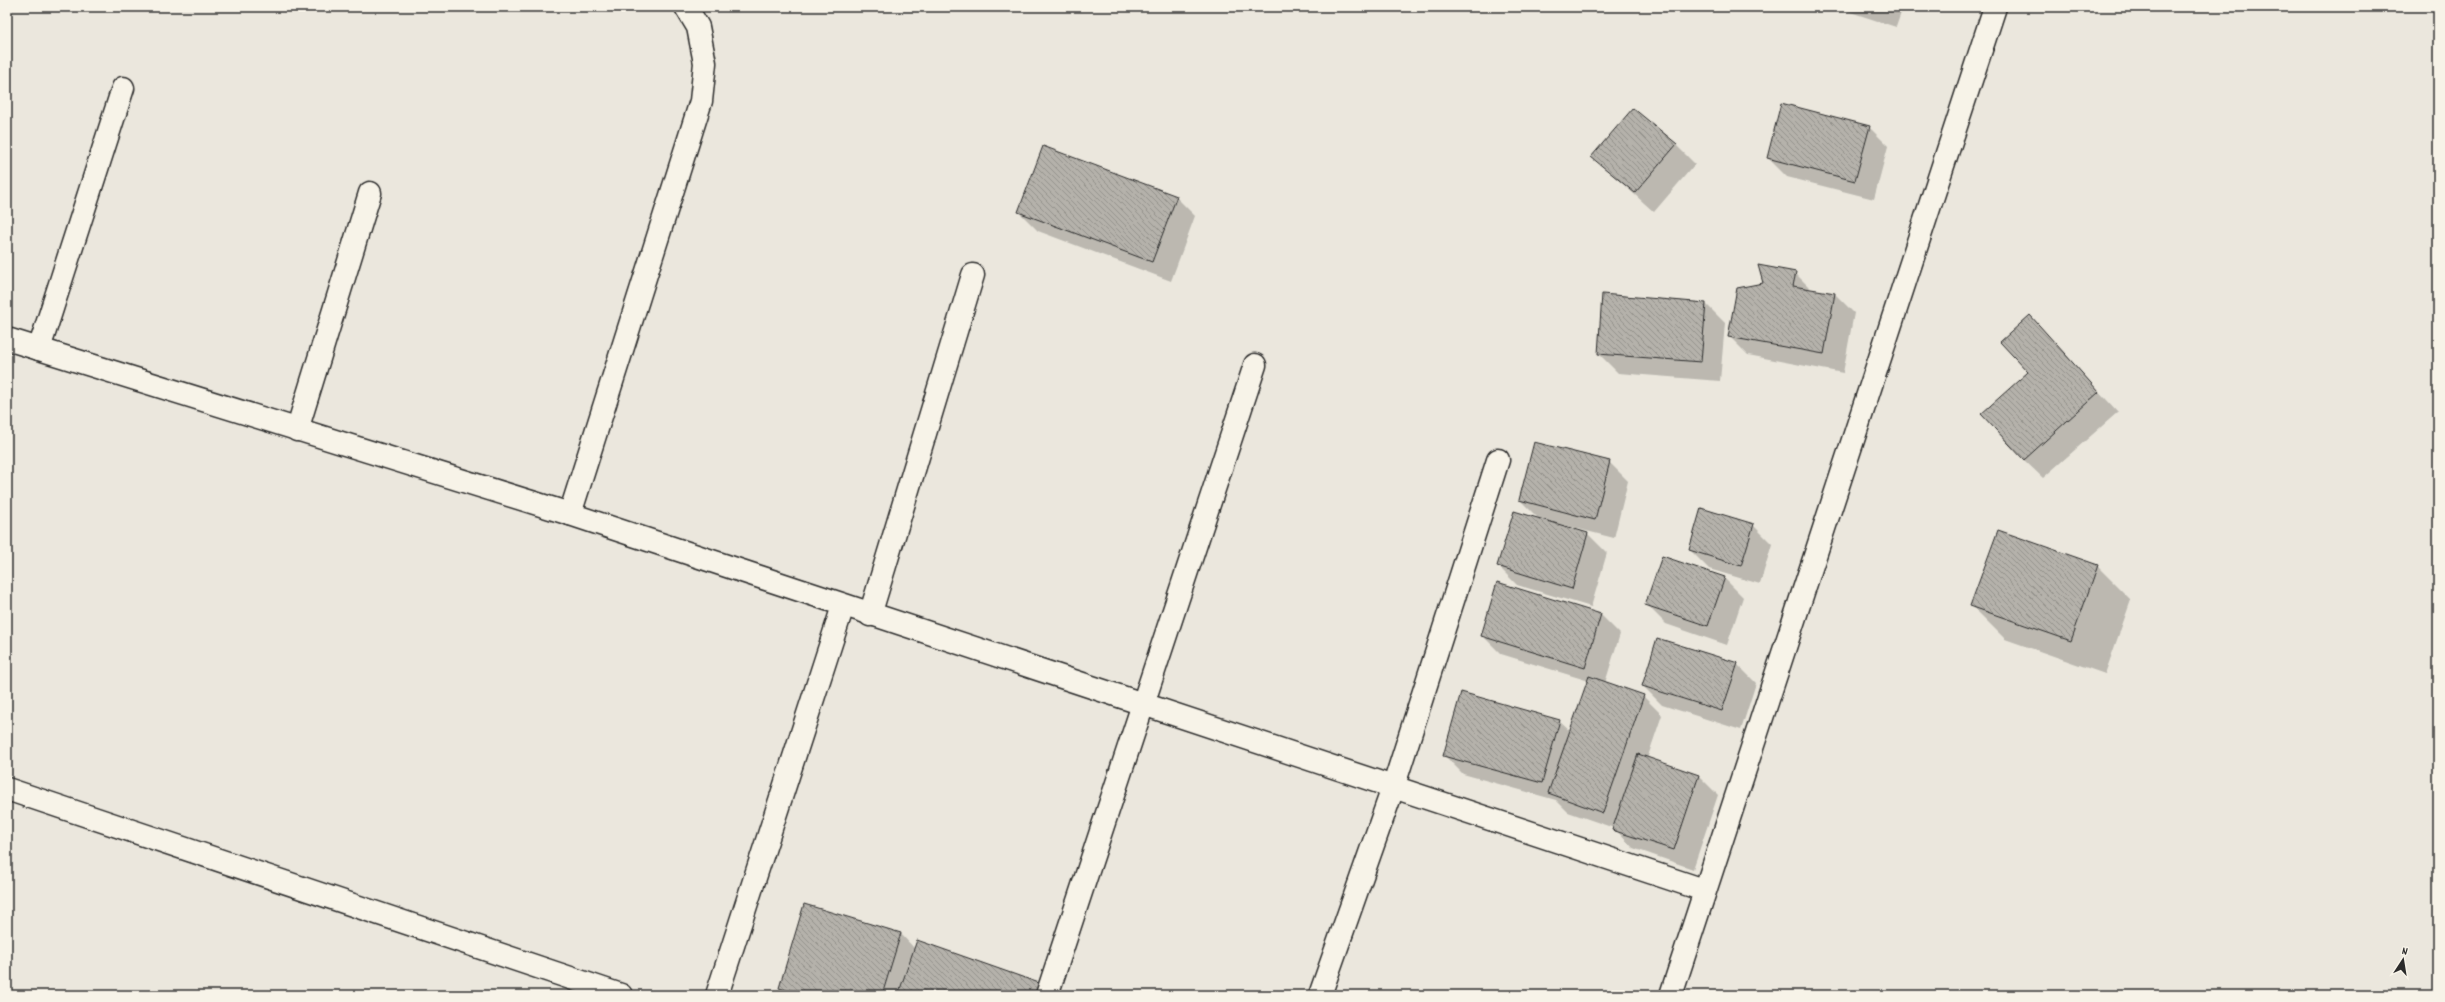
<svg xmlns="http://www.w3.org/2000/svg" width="2445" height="1002" viewBox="0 0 2445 1002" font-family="Dekko,sans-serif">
<defs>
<pattern id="building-back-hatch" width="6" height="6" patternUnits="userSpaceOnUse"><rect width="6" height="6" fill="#b5b2ab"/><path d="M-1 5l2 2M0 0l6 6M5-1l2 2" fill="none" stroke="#93918b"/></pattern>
</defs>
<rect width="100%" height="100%" fill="#ebe7dd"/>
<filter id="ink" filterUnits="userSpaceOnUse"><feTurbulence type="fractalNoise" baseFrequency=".025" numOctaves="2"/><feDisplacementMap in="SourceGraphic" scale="8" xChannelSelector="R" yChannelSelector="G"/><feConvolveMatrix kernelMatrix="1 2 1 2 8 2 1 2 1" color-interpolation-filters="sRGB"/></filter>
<g filter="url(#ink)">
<g fill="#0003">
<path d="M 1835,7 L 1903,7 L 1896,27 Z"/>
<path d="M 1869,127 L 1888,146 L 1874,199 L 1787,177 L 1768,158 Z"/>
<path d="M 1676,145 L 1695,164 L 1654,212 L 1593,157 Z"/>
<path d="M 1176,197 L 1195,216 L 1171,281 L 1038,231 L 1019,212 Z"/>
<path d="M 1795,273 L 1812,290 L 1835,294 L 1854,313 L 1843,373 L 1748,355 L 1729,336 Z"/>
<path d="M 1706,304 L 1725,323 L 1720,381 L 1618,373 L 1599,354 Z"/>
<path d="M 2029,316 L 2118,412 L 2043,478 L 2024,460 L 2029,372 Z"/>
<path d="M 1609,462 L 1628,481 L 1614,538 L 1571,527 L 1570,529 L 1588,534 L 1607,553 L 1591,607 L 1517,585 L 1498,566 L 1540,520 L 1520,500 Z"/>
<path d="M 1753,525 L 1772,544 L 1760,584 L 1709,569 L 1690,550 Z"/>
<path d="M 2097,566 L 2131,600 L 2105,674 L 2005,639 L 1972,606 Z"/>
<path d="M 1724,578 L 1743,597 L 1727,645 L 1666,624 L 1647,605 Z"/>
<path d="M 1601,615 L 1620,634 L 1605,683 L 1643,696 L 1662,715 L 1647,759 L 1699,776 L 1718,795 L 1693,869 L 1633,848 L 1614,828 L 1568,812 L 1556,800 L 1463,774 L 1444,755 L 1559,721 L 1571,732 L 1589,681 L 1501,654 L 1482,635 Z"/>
<path d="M 1737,664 L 1756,683 L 1741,730 L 1662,705 L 1643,686 Z"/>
<path d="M 901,934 L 915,949 L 1052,995 L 787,995 L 780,988 Z"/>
</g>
<g fill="url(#building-back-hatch)" stroke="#2b2b2b">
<path d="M 1781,103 L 1870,126 L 1855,181 L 1767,158 Z"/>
<path d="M 1633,108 L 1677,144 L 1635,193 L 1591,157 Z"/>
<path d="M 1043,146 L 1177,196 L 1152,262 L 1018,212 Z"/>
<path d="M 1758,265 L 1796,272 L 1793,286 L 1835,293 L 1824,354 L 1728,337 L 1737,288 L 1763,283 Z"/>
<path d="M 1602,294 L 1706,303 L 1701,362 L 1598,354 Z"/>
<path d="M 2030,315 L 2099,392 L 2024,460 L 1981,414 L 2028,372 L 2000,342 Z"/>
<path d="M 1534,442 L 1610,461 L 1595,520 L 1519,500 Z"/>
<path d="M 1701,508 L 1754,524 L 1741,566 L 1689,550 Z"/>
<path d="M 1514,511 L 1588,533 L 1572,589 L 1497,566 Z"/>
<path d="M 1998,530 L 2098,565 L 2071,641 L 1970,606 Z"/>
<path d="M 1662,556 L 1725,577 L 1708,626 L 1645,605 Z"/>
<path d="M 1497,582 L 1601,614 L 1585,668 L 1481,636 Z"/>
<path d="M 1657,638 L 1738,663 L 1722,711 L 1642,686 Z"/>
<path d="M 1589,676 L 1644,695 L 1603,813 L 1548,793 Z"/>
<path d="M 1461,692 L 1560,720 L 1542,783 L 1443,756 Z"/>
<path d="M 1638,754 L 1699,775 L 1674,850 L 1612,830 Z"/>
<path d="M 804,904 L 901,933 L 882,995 L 802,995 L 779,988 Z"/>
<path d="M 917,940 L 1042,984 L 1038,995 L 898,995 Z"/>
</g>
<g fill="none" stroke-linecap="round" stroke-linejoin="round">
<defs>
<g id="street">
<path d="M 7,339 L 570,514 L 1704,890"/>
<path d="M 39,349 L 123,88"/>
<path d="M 297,430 L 370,193"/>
<path d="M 570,514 L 701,101 L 705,63 L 698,27 L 686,7"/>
<path d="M 870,615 L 973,275"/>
<path d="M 7,789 L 621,995"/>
<path d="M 717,995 L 843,606"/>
<path d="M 1047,995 L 1255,365"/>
<path d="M 1320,995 L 1393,788 L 1498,460"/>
</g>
<path id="secondary" d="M 1671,995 L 1995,7"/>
</defs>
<use href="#street" stroke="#2b2b2b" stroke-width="25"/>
<use href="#secondary" stroke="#2b2b2b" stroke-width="25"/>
<use href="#street" stroke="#f7f3e8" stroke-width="22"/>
<use href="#secondary" stroke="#f7f3e8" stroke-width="22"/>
</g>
</g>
<rect width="2445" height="1002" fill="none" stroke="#f7f3e8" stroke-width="24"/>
<rect x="12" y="12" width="2421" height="978" fill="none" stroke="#2b2b2b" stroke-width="1.5" filter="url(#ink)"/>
<g transform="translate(2403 960) rotate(12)" stroke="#f7f3e8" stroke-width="3" paint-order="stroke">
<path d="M0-3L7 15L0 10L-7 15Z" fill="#2b2b2b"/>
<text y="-6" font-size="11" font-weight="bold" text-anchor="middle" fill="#2b2b2b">N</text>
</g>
</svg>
